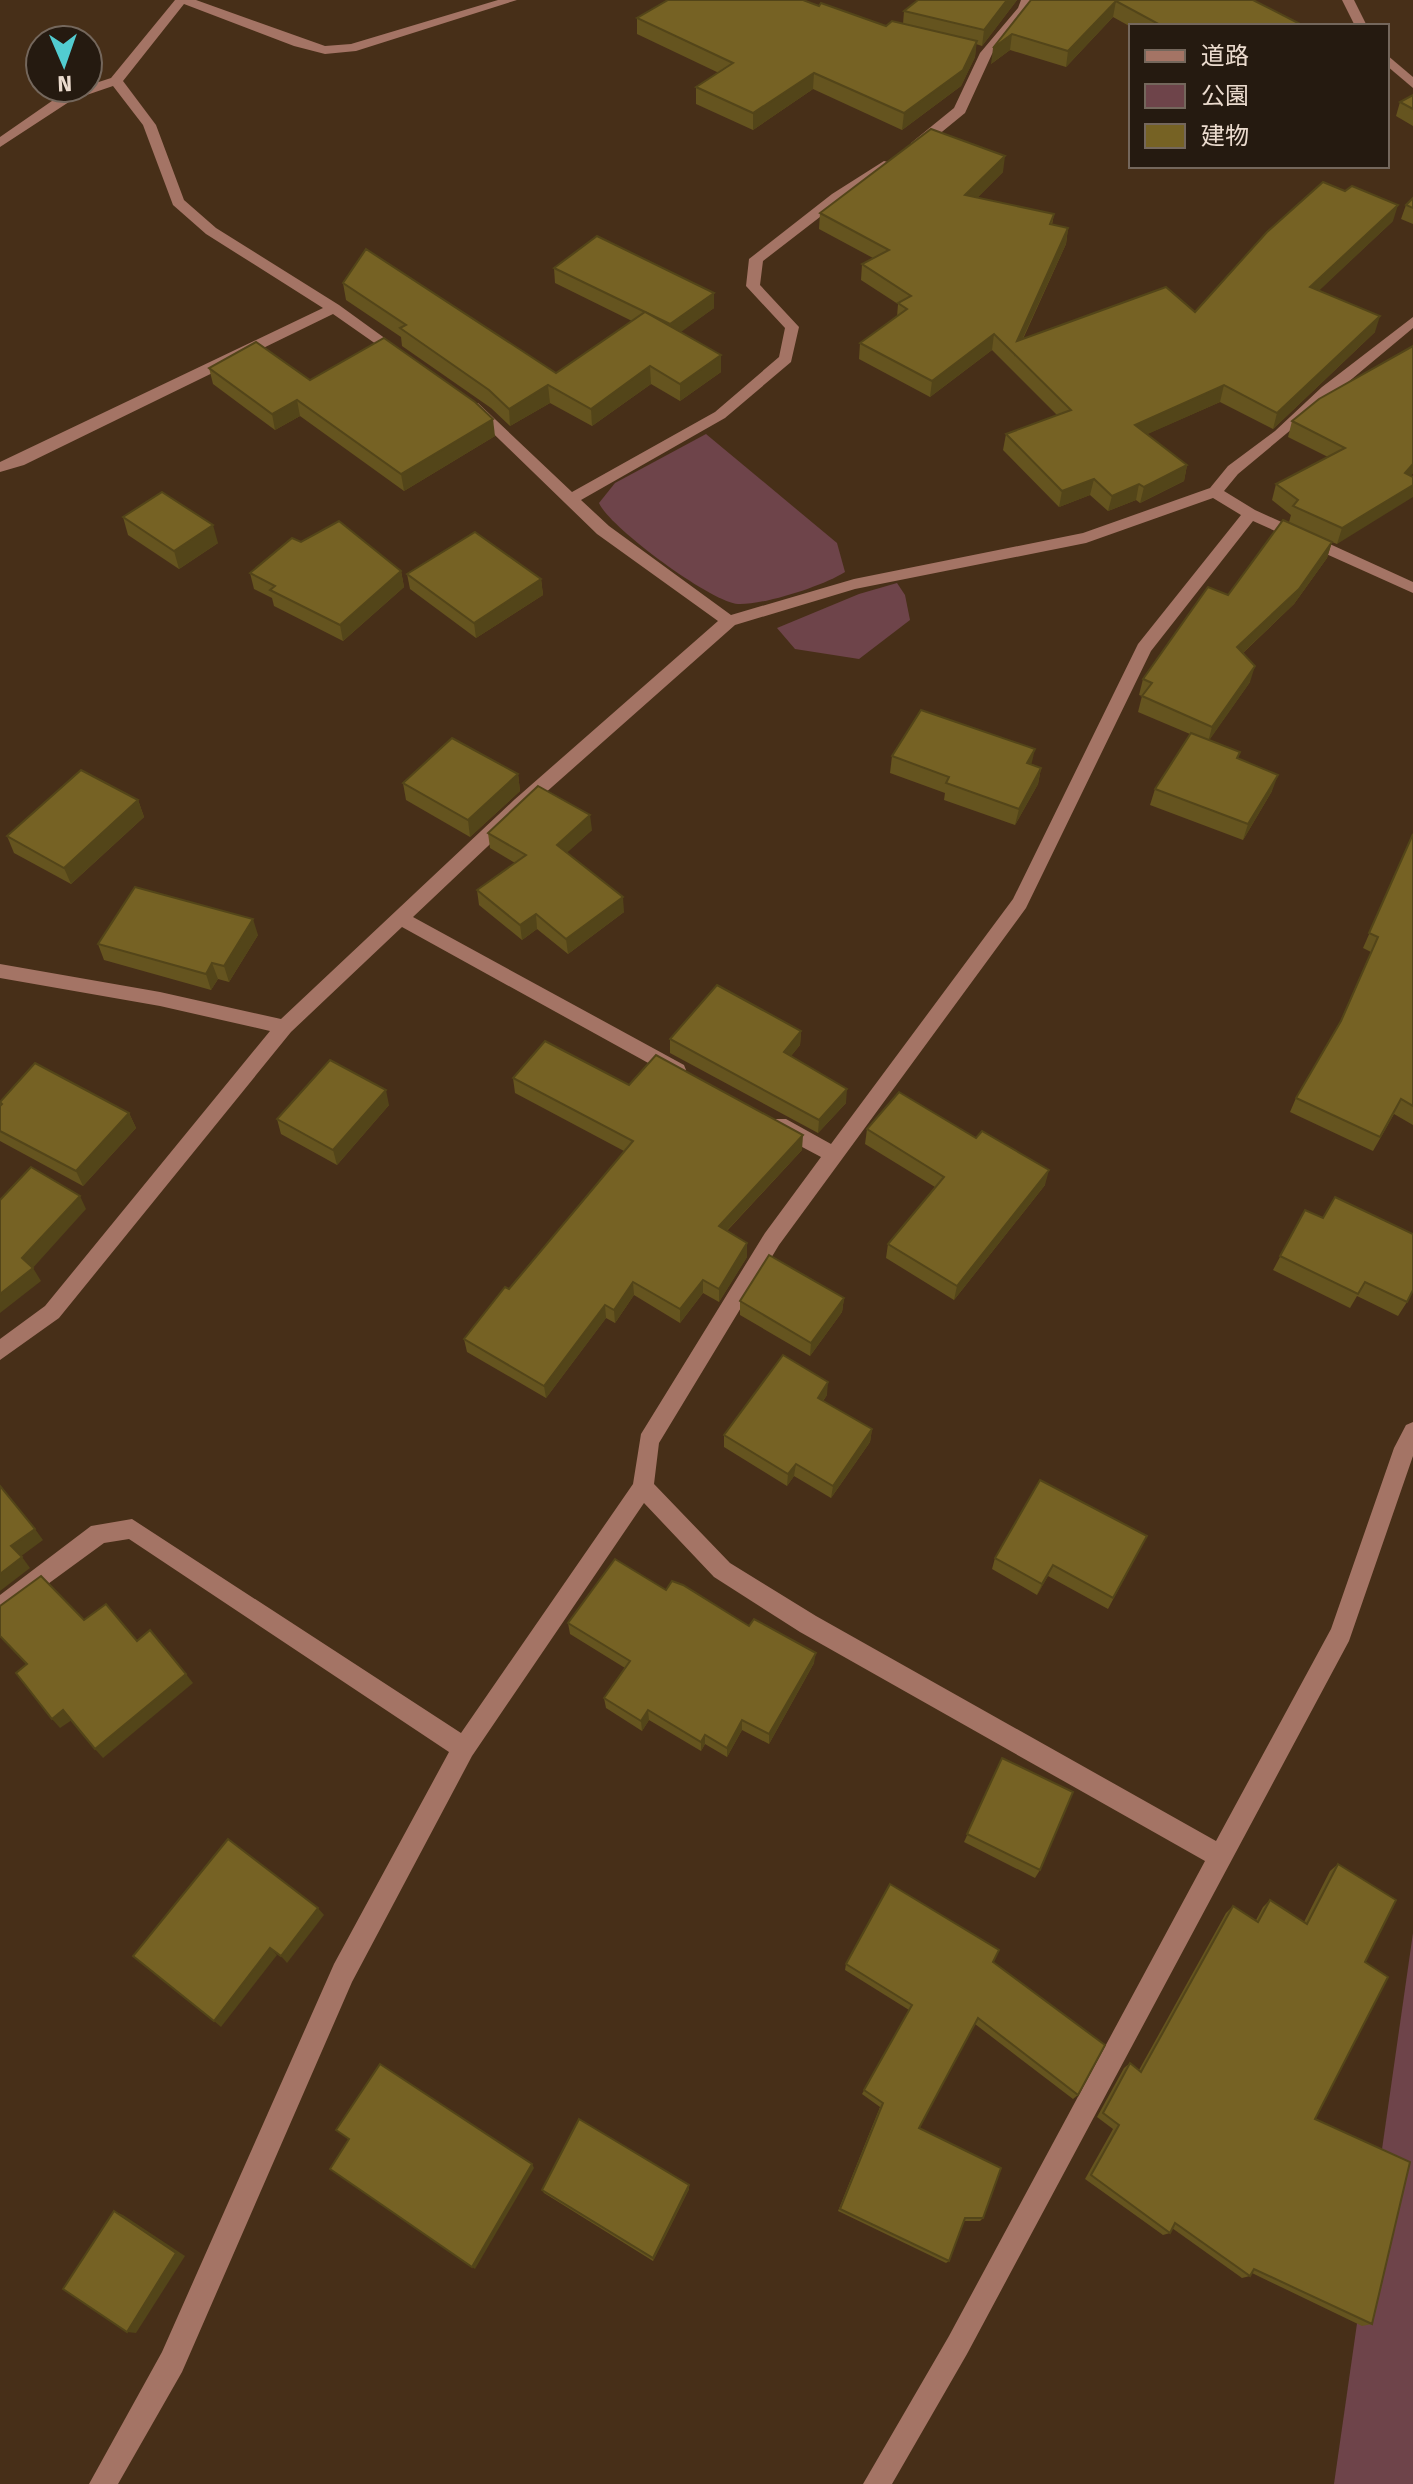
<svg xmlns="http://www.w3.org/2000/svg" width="1413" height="2484" viewBox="0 0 1413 2484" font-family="'Fira Sans','Noto Sans JP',sans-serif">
<rect width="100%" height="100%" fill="#472f18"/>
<g fill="#6e444a">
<path d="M 706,434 L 837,543 L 845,572 C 823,586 764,605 738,604 C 712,603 609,527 599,503 L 615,483 Z"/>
<path d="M 897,583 L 905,595 L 910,620 L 859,659 L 795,649 L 777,628 L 859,594 Z"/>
<path d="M 1413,1933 L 1413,2484 L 1334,2484 Z"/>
</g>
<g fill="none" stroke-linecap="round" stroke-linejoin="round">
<g fill="#a47465" fill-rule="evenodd">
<path d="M 175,0 L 196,0 L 325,46 L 351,44 L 498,0 L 517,0 L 356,51 L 325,54 L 294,46 L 184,4 L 123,81 L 156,125 L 184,200 L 216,228 L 339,305 L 408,355 L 406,358 L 396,358 L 333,314 L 24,465 L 0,472 L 0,462 L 323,308 L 206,234 L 173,205 L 143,125 L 113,86 L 72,100 L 0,147 L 0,137 L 62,94 L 111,78 Z"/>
<path d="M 1021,0 L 1033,0 L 1030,9 L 992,54 L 965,113 L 921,149 L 911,149 L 911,143 L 954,108 L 980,53 L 1018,8 Z"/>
<path d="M 1342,0 L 1354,0 L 1367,26 L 1355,26 Z"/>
<path d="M 1387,55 L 1413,77 L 1413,88 L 1387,66 Z"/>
<path d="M 884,161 L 896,164 L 842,200 L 763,261 L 760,285 L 799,327 L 791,362 L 725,418 L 581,500 L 609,526 L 731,615 L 854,579 L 1083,533 L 1210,488 L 1228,466 L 1275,431 L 1322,387 L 1413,317 L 1413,328 L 1238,474 L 1224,491 L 1255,510 L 1413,582 L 1413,593 L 1253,521 L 1151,651 L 1026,908 L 779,1245 L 659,1443 L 654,1484 L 730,1563 L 816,1616 L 1216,1841 L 1331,1629 L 1394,1448 L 1406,1425 L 1413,1422 L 1413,1456 L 1349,1641 L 967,2354 L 892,2484 L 863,2484 L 949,2336 L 1205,1861 L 800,1632 L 714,1577 L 644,1503 L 472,1756 L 352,1982 L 182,2372 L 118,2484 L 89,2484 L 162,2352 L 334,1964 L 449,1752 L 129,1539 L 104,1543 L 0,1619 L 0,1595 L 91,1526 L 132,1519 L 461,1733 L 633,1484 L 641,1434 L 765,1233 L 821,1157 L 772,1131 L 769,1125 L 772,1119 L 786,1119 L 831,1144 L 1013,899 L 1138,644 L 1241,515 L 1213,498 L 1086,543 L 855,589 L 735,625 L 526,810 L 413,917 L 684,1065 L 686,1070 L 684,1075 L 670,1075 L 402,927 L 291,1032 L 59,1318 L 0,1360 L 0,1339 L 45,1306 L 270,1031 L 160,1006 L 0,978 L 0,964 L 160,992 L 281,1019 L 514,800 L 718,621 L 597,534 L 468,409 L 468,403 L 478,403 L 572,492 L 715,412 L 779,357 L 785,328 L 746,286 L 749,259 L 832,194 Z"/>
</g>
</g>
<g fill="#65541f">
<path d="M 1017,0 L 982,46 L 976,44 L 975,57 L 961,86 L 902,130 L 813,89 L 753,130 L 696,104 L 696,87 L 719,73 L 637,34 L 637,18 L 819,6 L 886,26 L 903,24 L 904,11 Z"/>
<path d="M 1031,0 L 1253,0 L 1304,26 L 1131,27 L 1113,17 L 1066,67 L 1010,50 L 991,64 Z"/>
<path d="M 1413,95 L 1413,126 L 1396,116 L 1400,102 Z"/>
<path d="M 1003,172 L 977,198 L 1054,214 L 1052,225 L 1068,228 L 1066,244 L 1023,339 L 1195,312 L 1393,221 L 1319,290 L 1375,332 L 1273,429 L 1220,402 L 1147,434 L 1187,465 L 1184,481 L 1140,503 L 1136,500 L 1108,511 L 1090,495 L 1059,507 L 1003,450 L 1006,434 L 1057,415 L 992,350 L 930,397 L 859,359 L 860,343 L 897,317 L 898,304 L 861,280 L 862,264 L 873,258 L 819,229 L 820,213 Z"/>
<path d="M 1413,198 L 1413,224 L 1401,219 L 1406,205 Z"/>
<path d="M 554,268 L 714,293 L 714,308 L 680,332 L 721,372 L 680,401 L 651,384 L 592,426 L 550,403 L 510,426 L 491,408 L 402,346 L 401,337 L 346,300 L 343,283 L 556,373 L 632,321 L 555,283 Z"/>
<path d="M 1413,346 L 1413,473 L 1337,544 L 1332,542 L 1327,558 L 1294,604 L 1243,653 L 1250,682 L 1209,740 L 1240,752 L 1238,758 L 1272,791 L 1243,840 L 1150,805 L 1155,789 L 1190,734 L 1138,712 L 1142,696 L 1139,695 L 1143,679 L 1228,595 L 1289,522 L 1291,515 L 1272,500 L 1276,484 L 1328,457 L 1288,437 L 1292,421 Z"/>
<path d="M 209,368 L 310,380 L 495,436 L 404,491 L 300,416 L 275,430 L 213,384 Z"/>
<path d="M 123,517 L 218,543 L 179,569 L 128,535 Z"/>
<path d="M 301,542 L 401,571 L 404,587 L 343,641 L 274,606 L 272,598 L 254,589 L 250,573 Z"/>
<path d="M 407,574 L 541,579 L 543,595 L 476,638 L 410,589 Z"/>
<path d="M 892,756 L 1032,764 L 1041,768 L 1038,784 L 1015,825 L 944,800 L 945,793 L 890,773 Z"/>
<path d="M 518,774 L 520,791 L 470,837 L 406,800 L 403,783 Z"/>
<path d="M 138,800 L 144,817 L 71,884 L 14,853 L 7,836 Z"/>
<path d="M 592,830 L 567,852 L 624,912 L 568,954 L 537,929 L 522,940 L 479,905 L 477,890 L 515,863 L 490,848 L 488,833 Z"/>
<path d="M 1413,834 L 1413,1125 L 1394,1114 L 1373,1151 L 1290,1112 L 1296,1098 L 1340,1022 L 1371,952 L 1363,948 Z"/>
<path d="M 258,935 L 229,982 L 218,979 L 211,990 L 104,960 L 98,944 Z"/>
<path d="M 801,1031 L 800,1045 L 791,1056 L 846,1103 L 818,1133 L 670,1053 L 670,1039 Z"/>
<path d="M 513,1078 L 629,1085 L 802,1150 L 727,1231 L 747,1243 L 747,1257 L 719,1302 L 703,1293 L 680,1323 L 634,1295 L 615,1323 L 606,1318 L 546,1398 L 467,1352 L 464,1339 L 509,1289 L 624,1151 L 515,1093 Z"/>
<path d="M 0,1102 L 129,1113 L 136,1128 L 83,1186 L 0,1141 Z"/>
<path d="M 389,1105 L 337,1165 L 281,1134 L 277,1119 Z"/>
<path d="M 867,1129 L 1045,1185 L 954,1300 L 886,1258 L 888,1244 L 935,1187 L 865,1144 Z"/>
<path d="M 1305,1210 L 1407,1302 L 1398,1316 L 1357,1296 L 1350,1308 L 1273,1270 Z"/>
<path d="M 844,1298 L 842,1312 L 810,1356 L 740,1315 L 740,1301 Z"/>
<path d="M 827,1395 L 823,1401 L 872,1429 L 870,1442 L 831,1498 L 794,1476 L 787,1486 L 724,1447 L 724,1435 Z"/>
<path d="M 1147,1536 L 1108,1609 L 1048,1576 L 1037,1595 L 992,1569 L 995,1558 Z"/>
<path d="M 666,1590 L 749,1626 L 814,1663 L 769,1744 L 742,1730 L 727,1757 L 705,1744 L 701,1751 L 649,1720 L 642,1731 L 606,1708 L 604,1698 L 625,1668 L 570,1634 L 568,1623 Z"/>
<path d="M 1002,1758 L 1040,1870 L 1035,1878 L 964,1842 Z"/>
<path d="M 1338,1864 L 1365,1962 L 1315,2119 L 1372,2324 L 1362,2326 L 1252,2273 L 1250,2276 L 1242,2278 L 1172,2228 L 1170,2233 L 1163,2235 L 1085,2179 L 1113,2129 L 1097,2117 L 1124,2068 L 1130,2063 L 1139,2070 L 1226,1913 L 1233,1906 L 1256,1920 L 1263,1907 L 1270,1900 L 1304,1922 L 1330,1871 Z"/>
<path d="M 993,1962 L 1078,2095 L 1073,2099 L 975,2024 L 919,2128 L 983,2218 L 980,2221 L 964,2221 L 949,2261 L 946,2263 L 838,2211 L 880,2107 L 862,2094 L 909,2010 L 845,1970 L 846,1964 Z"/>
<path d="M 689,2185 L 689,2189 L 653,2261 L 544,2193 L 542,2190 Z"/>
</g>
<g fill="#534519">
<path d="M 1007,0 L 1017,0 L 982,46 L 984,30 Z"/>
<path d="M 1116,1 L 1113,17 L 1066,67 L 1068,51 Z"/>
<path d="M 1012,34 L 1010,50 L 991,64 L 993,48 Z"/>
<path d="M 977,41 L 975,57 L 961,86 L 902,130 L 904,113 Z"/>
<path d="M 814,73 L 813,89 L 753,130 L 753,113 Z"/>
<path d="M 1005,156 L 1003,172 L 963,212 L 965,195 Z"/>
<path d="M 1398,205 L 1393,221 L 1306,303 L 1310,287 Z"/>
<path d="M 1068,228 L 1066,244 L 1014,357 L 1017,341 Z"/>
<path d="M 714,293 L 714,308 L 670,340 L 670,324 Z"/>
<path d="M 1380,316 L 1375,332 L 1273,429 L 1277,413 Z"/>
<path d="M 994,334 L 992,350 L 930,397 L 932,381 Z"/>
<path d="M 721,355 L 721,372 L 680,401 L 680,384 Z"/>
<path d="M 650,366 L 651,384 L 592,426 L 591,409 Z"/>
<path d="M 548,385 L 550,403 L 510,426 L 509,409 Z"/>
<path d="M 1224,385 L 1220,402 L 1132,441 L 1135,425 Z"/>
<path d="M 297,400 L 300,416 L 275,430 L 272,414 Z"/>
<path d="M 493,419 L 495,436 L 404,491 L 401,474 Z"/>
<path d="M 1413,464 L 1413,473 L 1400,489 L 1405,473 Z"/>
<path d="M 1187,465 L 1184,481 L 1140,503 L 1144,487 Z"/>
<path d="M 1094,479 L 1090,495 L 1059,507 L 1062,491 Z"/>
<path d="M 1139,484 L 1136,500 L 1108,511 L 1112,496 Z"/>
<path d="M 1413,485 L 1413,497 L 1337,544 L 1342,528 Z"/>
<path d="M 213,525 L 218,543 L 179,569 L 174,551 Z"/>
<path d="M 1332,542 L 1327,558 L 1294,604 L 1233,662 L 1237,647 Z"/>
<path d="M 401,571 L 404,587 L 343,641 L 340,625 Z"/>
<path d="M 541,579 L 543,595 L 476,638 L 474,623 Z"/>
<path d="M 1255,666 L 1250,682 L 1208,742 L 1212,727 Z"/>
<path d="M 1035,749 L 1031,766 L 1027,763 Z"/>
<path d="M 1041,768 L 1038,784 L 1015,825 L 1019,809 Z"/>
<path d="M 518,774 L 520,791 L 470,837 L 468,820 Z"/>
<path d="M 1278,775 L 1272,791 L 1243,840 L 1248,824 Z"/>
<path d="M 138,800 L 144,817 L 71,884 L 64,868 Z"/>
<path d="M 590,815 L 592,830 L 559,860 L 557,845 Z"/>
<path d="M 623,897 L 624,912 L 568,954 L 566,939 Z"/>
<path d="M 536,914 L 537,929 L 522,940 L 520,925 Z"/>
<path d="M 253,919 L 258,935 L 229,982 L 224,966 Z"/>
<path d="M 212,963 L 218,979 L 211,990 L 206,974 Z"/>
<path d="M 801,1031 L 800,1045 L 783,1066 L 784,1052 Z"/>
<path d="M 847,1089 L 846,1103 L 818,1133 L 819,1120 Z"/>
<path d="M 386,1090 L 389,1105 L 337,1165 L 333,1150 Z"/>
<path d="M 129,1113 L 136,1128 L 83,1186 L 76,1171 Z"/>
<path d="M 803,1135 L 802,1150 L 718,1240 L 719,1226 Z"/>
<path d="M 1049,1170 L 1045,1185 L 954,1300 L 957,1286 Z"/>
<path d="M 80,1196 L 86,1209 L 31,1270 L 33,1268 L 41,1281 L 0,1313 L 0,1294 L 22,1258 Z"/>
<path d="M 747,1243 L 747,1257 L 719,1302 L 719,1289 Z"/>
<path d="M 703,1280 L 703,1293 L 680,1323 L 680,1309 Z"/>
<path d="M 633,1282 L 634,1295 L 615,1323 L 614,1310 Z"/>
<path d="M 844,1298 L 842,1312 L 810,1356 L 811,1343 Z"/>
<path d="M 605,1305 L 606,1318 L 546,1398 L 544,1386 Z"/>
<path d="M 828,1382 L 827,1395 L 816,1410 L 818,1398 Z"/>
<path d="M 872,1429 L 870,1442 L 831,1498 L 833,1486 Z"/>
<path d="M 796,1464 L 794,1476 L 787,1486 L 788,1474 Z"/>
<path d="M 35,1529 L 43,1540 L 20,1557 L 11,1546 Z"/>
<path d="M 22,1557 L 30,1568 L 0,1591 L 0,1574 Z"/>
<path d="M 1053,1565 L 1048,1576 L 1037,1595 L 1042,1584 Z"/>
<path d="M 816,1653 L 814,1663 L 769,1744 L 769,1734 Z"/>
<path d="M 186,1674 L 193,1683 L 103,1758 L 95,1749 Z"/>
<path d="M 63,1710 L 72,1720 L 60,1728 L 52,1719 Z"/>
<path d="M 648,1710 L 649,1720 L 642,1731 L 641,1721 Z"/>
<path d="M 742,1720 L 742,1730 L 727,1757 L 727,1748 Z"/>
<path d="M 705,1735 L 705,1744 L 701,1751 L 701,1742 Z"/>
<path d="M 318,1908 L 324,1915 L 287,1963 L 281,1956 Z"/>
<path d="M 270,1948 L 277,1955 L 221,2027 L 214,2021 Z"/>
<path d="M 532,2164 L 534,2168 L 475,2269 L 472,2267 Z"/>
<path d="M 689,2185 L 689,2189 L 653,2261 L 653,2258 Z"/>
<path d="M 114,2211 L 123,2215 L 185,2256 L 136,2333 L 127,2332 Z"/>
</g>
<g fill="#766224" stroke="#534519" stroke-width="2">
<path d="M 668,0 L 803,0 L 819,6 L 821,3 L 886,26 L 892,21 L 977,41 L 963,70 L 904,113 L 814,73 L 753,113 L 696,87 L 733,63 L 637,18 Z"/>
<path d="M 918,0 L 1007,0 L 984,30 L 904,11 Z"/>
<path d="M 1031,0 L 1253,0 L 1304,26 L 1162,26 L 1116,1 L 1068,51 L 1012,34 L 993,48 Z"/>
<path d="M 1413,95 L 1413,109 L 1400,102 Z"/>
<path d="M 931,129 L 1005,156 L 965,195 L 1054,214 L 1050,224 L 1068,228 L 1017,341 L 1166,287 L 1195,312 L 1267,232 L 1323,182 L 1345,191 L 1352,186 L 1398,205 L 1310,287 L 1380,316 L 1277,413 L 1224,385 L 1135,425 L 1187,465 L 1144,487 L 1139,484 L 1112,496 L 1094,479 L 1062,491 L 1006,434 L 1071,410 L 994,334 L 932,381 L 860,343 L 907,309 L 898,303 L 911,296 L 862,264 L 889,250 L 820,213 Z"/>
<path d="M 1413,198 L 1413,208 L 1406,205 Z"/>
<path d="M 597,236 L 714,293 L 670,324 L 554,268 Z"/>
<path d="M 366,249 L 556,373 L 645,312 L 721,355 L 680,384 L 650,366 L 591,409 L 548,385 L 509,409 L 489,390 L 400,328 L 406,325 L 343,283 Z"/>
<path d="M 384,338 L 475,402 L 493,419 L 401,474 L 297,400 L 272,414 L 209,368 L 256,342 L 310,380 Z"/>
<path d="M 1413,346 L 1413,464 L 1405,473 L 1413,477 L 1413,485 L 1342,528 L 1293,506 L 1298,500 L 1276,484 L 1345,448 L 1292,421 L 1319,399 Z"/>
<path d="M 162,492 L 213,525 L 174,551 L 123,517 Z"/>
<path d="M 1283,520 L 1332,542 L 1299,589 L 1237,647 L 1255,666 L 1212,727 L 1142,696 L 1152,683 L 1143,679 L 1208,587 L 1228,595 Z"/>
<path d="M 339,521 L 401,571 L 340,625 L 270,590 L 275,586 L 250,573 L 292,538 L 301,542 Z"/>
<path d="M 475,532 L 541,579 L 474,623 L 407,574 Z"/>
<path d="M 921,710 L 1035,749 L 1027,763 L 1041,768 L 1019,809 L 946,783 L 949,777 L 892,756 Z"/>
<path d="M 1191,733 L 1240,752 L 1237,758 L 1278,775 L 1248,824 L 1155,789 Z"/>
<path d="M 452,738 L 518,774 L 468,820 L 403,783 Z"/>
<path d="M 81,770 L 138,800 L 64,868 L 7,836 Z"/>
<path d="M 538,786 L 590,815 L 557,845 L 623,897 L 566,939 L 536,914 L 520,925 L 477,890 L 526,855 L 488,833 Z"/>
<path d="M 1413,834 L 1413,1106 L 1401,1099 L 1380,1137 L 1296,1098 L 1341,1021 L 1378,937 L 1369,933 Z"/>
<path d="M 135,887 L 253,919 L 224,966 L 212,963 L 206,974 L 98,944 Z"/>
<path d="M 717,985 L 801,1031 L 784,1052 L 847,1089 L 819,1120 L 670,1039 Z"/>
<path d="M 545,1041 L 629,1085 L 656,1055 L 803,1135 L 719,1226 L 747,1243 L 719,1289 L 703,1280 L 680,1309 L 633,1282 L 614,1310 L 605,1305 L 544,1386 L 464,1339 L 505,1287 L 509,1289 L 633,1141 L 513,1078 Z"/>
<path d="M 330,1060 L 386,1090 L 333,1150 L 277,1119 Z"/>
<path d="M 35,1063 L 129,1113 L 76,1171 L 0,1131 L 0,1106 L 2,1104 L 0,1102 Z"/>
<path d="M 899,1092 L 976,1138 L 982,1131 L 1049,1170 L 957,1286 L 888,1244 L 944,1177 L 867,1129 Z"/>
<path d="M 31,1167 L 80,1196 L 22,1258 L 33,1268 L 0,1294 L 0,1200 Z"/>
<path d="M 1335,1197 L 1413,1234 L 1413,1290 L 1407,1302 L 1365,1282 L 1358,1294 L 1280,1256 L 1305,1210 L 1323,1218 Z"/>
<path d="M 769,1255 L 844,1298 L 811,1343 L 740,1301 Z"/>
<path d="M 783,1355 L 828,1382 L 818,1398 L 872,1429 L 833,1486 L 796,1464 L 788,1474 L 724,1435 Z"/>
<path d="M 1040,1480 L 1147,1536 L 1113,1598 L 1053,1565 L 1042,1584 L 995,1558 Z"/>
<path d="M 0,1486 L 35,1529 L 11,1546 L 22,1557 L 0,1574 Z"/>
<path d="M 615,1559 L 666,1590 L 672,1581 L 683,1585 L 749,1626 L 754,1619 L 816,1653 L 769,1734 L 742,1720 L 727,1748 L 705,1735 L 701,1742 L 648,1710 L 641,1721 L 604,1698 L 630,1661 L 568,1623 Z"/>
<path d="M 41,1576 L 84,1620 L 106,1604 L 137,1641 L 150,1630 L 186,1674 L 95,1749 L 63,1710 L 52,1719 L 16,1673 L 27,1664 L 0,1636 L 0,1606 Z"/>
<path d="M 1002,1758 L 1073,1792 L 1040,1870 L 967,1834 Z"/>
<path d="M 228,1839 L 318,1908 L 281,1956 L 270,1948 L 214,2021 L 133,1956 Z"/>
<path d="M 1338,1864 L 1396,1900 L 1365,1962 L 1388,1977 L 1315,2119 L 1410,2162 L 1372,2324 L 1254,2269 L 1250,2276 L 1175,2223 L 1170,2233 L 1091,2175 L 1119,2125 L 1103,2113 L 1130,2063 L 1141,2072 L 1233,1906 L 1258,1922 L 1270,1900 L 1307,1924 Z"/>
<path d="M 890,1884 L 999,1950 L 993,1962 L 1105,2045 L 1078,2095 L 978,2018 L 919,2128 L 1001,2168 L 983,2218 L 965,2218 L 949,2261 L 840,2209 L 883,2103 L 864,2090 L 912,2005 L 846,1964 Z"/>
<path d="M 380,2064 L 532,2164 L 472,2267 L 330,2169 L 349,2139 L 336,2130 Z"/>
<path d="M 579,2119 L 689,2185 L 653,2258 L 542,2190 Z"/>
<path d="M 114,2211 L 176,2253 L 127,2332 L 63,2289 Z"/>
</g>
<rect x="1129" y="24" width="260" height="144" fill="#251a10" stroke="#74675c" stroke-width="2"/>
<rect x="1145" y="50" width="40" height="12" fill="#a47465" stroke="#74675c" stroke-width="2"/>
<text x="1201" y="64" font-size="24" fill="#ebdbce">道路</text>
<rect x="1145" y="84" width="40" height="24" fill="#6e444a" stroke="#74675c" stroke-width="2"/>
<text x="1201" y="104" font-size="24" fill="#ebdbce">公園</text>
<rect x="1145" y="124" width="40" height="24" fill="#766224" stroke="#74675c" stroke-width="2"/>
<text x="1201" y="144" font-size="24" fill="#ebdbce">建物</text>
<g transform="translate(64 64) rotate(178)"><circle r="38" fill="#251a10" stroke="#74675c" stroke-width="2"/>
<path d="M0-6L14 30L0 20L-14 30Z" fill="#52ccd0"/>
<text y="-12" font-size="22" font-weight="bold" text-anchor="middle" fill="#ebdbce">N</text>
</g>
</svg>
